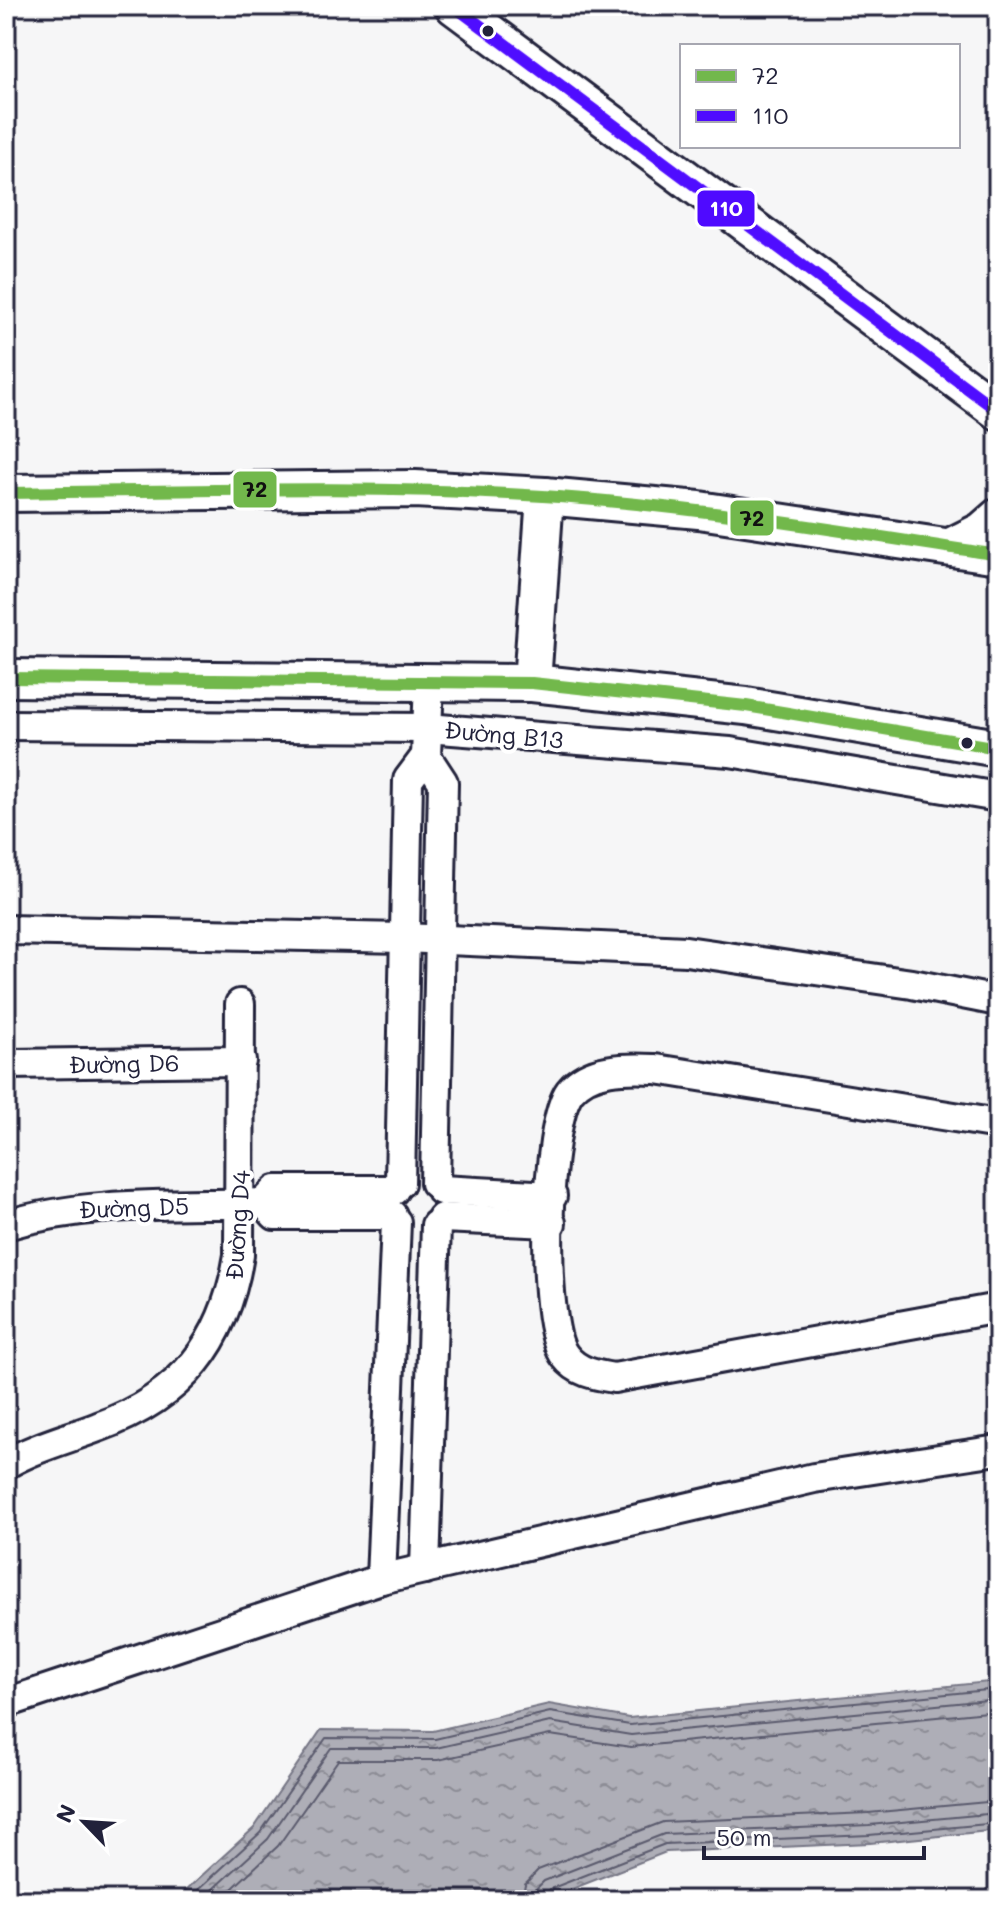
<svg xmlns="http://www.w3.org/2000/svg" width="1004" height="1906" viewBox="0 0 1004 1906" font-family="Mali,sans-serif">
<defs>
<pattern id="water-ripples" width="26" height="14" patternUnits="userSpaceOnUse" patternTransform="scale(2)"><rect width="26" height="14" fill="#aeaeb7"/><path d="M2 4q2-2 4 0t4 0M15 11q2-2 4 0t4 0" fill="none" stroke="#8d8d96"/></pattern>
</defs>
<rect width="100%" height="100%" fill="#f6f6f7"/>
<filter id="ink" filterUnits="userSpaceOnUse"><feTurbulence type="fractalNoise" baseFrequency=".0125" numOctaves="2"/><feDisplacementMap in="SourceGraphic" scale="16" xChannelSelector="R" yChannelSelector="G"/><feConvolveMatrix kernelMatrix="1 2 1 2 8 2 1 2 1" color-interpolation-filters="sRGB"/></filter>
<g filter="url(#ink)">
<path fill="url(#water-ripples)" stroke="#767685" stroke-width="2" d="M 998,1681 L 998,1830 L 870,1843 L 666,1852 L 544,1900 L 175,1900 L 254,1828 L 321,1730 L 433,1731 L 549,1704 L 629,1718 Z"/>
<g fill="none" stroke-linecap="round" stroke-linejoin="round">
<g stroke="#5a5a6d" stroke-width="2">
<path d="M 187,1900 L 260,1833 L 326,1738 L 435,1739 L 550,1712 L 630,1725 L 998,1689"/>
<path d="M 202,1900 L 268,1839 L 331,1748 L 436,1748 L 550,1722 L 631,1735 L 998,1699"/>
<path d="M 220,1900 L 278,1846 L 338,1760 L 438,1760 L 550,1735 L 631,1747 L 998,1711"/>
<path d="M 522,1900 L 525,1884 L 538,1870 L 663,1822 L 868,1813 L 998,1801"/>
<path d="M 534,1900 L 536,1889 L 544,1881 L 664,1834 L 869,1825 L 998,1813"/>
<path d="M 544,1900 L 550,1889 L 665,1844 L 869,1835 L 998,1823"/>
</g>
<defs>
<g id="minor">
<path d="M 429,682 L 426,756 L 443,782 L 435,1183"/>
<path d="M 6,725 L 427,728 L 730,752 L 998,797"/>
<path d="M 6,930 L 404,938 L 686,951 L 912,984 L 998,1001"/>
<path d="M 6,1064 L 241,1061"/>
<path d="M 998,1124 L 656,1069 C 628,1068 590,1066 570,1091 C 545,1124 539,1323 565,1356 C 577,1372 595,1375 614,1378 L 998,1308"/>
<path d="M 400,1183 L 408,780 L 426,756"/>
<path d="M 441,1190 L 552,1196"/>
<path d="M 264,1203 L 276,1190 L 394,1190"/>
<path d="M 264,1203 L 275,1215 L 392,1215"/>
<path d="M 442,1218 L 551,1223"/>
<path d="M 6,1225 C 91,1200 177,1206 264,1203"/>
<path d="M 6,1464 C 35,1447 67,1439 98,1427 C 182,1397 225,1342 239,1255 L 240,1004"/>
<path d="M 425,1569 L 436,1225"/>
<path d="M 381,1579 L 396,1222"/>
<path d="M 6,1703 L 381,1579 L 814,1478 L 998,1450"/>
</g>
<g id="major">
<path d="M 454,6 L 998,411"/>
<path d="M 6,493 L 415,489 L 545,496 L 699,510 L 998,555"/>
<path d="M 954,545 L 982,531 L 998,517"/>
<path d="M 6,678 L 532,683 L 746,706 L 998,748"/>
<path d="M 532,683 L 545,496"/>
</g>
</defs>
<use href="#minor" stroke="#22223b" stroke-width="34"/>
<use href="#major" stroke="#22223b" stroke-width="42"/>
<use href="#minor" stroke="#fff" stroke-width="28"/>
<use href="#major" stroke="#fff" stroke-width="36"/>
<defs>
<g id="bus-1">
<path d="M 6,493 C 185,491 365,484 543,496 C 696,506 847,532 998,555"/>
<path d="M 6,678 L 532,683 L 746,706 L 998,748"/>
</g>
<path id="bus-2" d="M 454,6 L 998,411"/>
</defs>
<use href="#bus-1" stroke="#fff" stroke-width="18"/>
<use href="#bus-2" stroke="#fff" stroke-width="18"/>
<use href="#bus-1" stroke="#72b84c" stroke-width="12"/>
<use href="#bus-2" stroke="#4f0aff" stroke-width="12"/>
</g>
</g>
<g fill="#22223b" stroke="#fff" stroke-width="3">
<circle cx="488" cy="31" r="7"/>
<circle cx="967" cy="743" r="7"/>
</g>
<g text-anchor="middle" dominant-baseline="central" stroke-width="8" stroke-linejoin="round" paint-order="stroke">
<g font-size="24" fill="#22223b" stroke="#fff">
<text transform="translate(504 734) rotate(5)">Đường B13</text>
<text transform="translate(124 1063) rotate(-1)">Đường D6</text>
<text transform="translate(134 1207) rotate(-2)">Đường D5</text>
<text transform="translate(237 1225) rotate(-86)">Đường D4</text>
</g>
</g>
<g stroke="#fff" stroke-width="3">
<rect x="696" y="189" width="60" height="39" rx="8" fill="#4f0aff"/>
<rect x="232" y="470" width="46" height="39" rx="8" fill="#72b84c"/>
<rect x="729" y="499" width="46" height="38" rx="8" fill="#72b84c"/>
</g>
<g font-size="22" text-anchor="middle" font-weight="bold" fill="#fff">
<text x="726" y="216">110</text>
</g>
<g font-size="22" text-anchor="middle" font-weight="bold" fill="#111">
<text x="255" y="497">72</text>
<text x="752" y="526">72</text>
</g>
<rect width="1004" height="1906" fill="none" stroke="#fff" stroke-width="32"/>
<rect x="16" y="16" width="972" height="1874" fill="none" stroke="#22223b" stroke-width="3" filter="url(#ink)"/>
<rect x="680" y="44" width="280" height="104" fill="#ffffff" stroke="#a7a7b1" stroke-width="2"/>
<rect x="696" y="70" width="40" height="12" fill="#72b84c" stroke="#a7a7b1" stroke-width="2"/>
<text x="752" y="84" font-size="24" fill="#22223b">72</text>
<rect x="696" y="110" width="40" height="12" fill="#4f0aff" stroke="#a7a7b1" stroke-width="2"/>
<text x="752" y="124" font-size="24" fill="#22223b">110</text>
<g transform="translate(84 1822) rotate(295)" stroke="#ffffff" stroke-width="6" paint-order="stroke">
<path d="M0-6L14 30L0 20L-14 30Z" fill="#22223b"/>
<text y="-12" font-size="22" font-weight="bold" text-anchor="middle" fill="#22223b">N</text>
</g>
<path d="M704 1846v12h220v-12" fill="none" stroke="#22223b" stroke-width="4"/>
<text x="716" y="1846" font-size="24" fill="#22223b" stroke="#ffffff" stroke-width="6" paint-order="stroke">50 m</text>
</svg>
